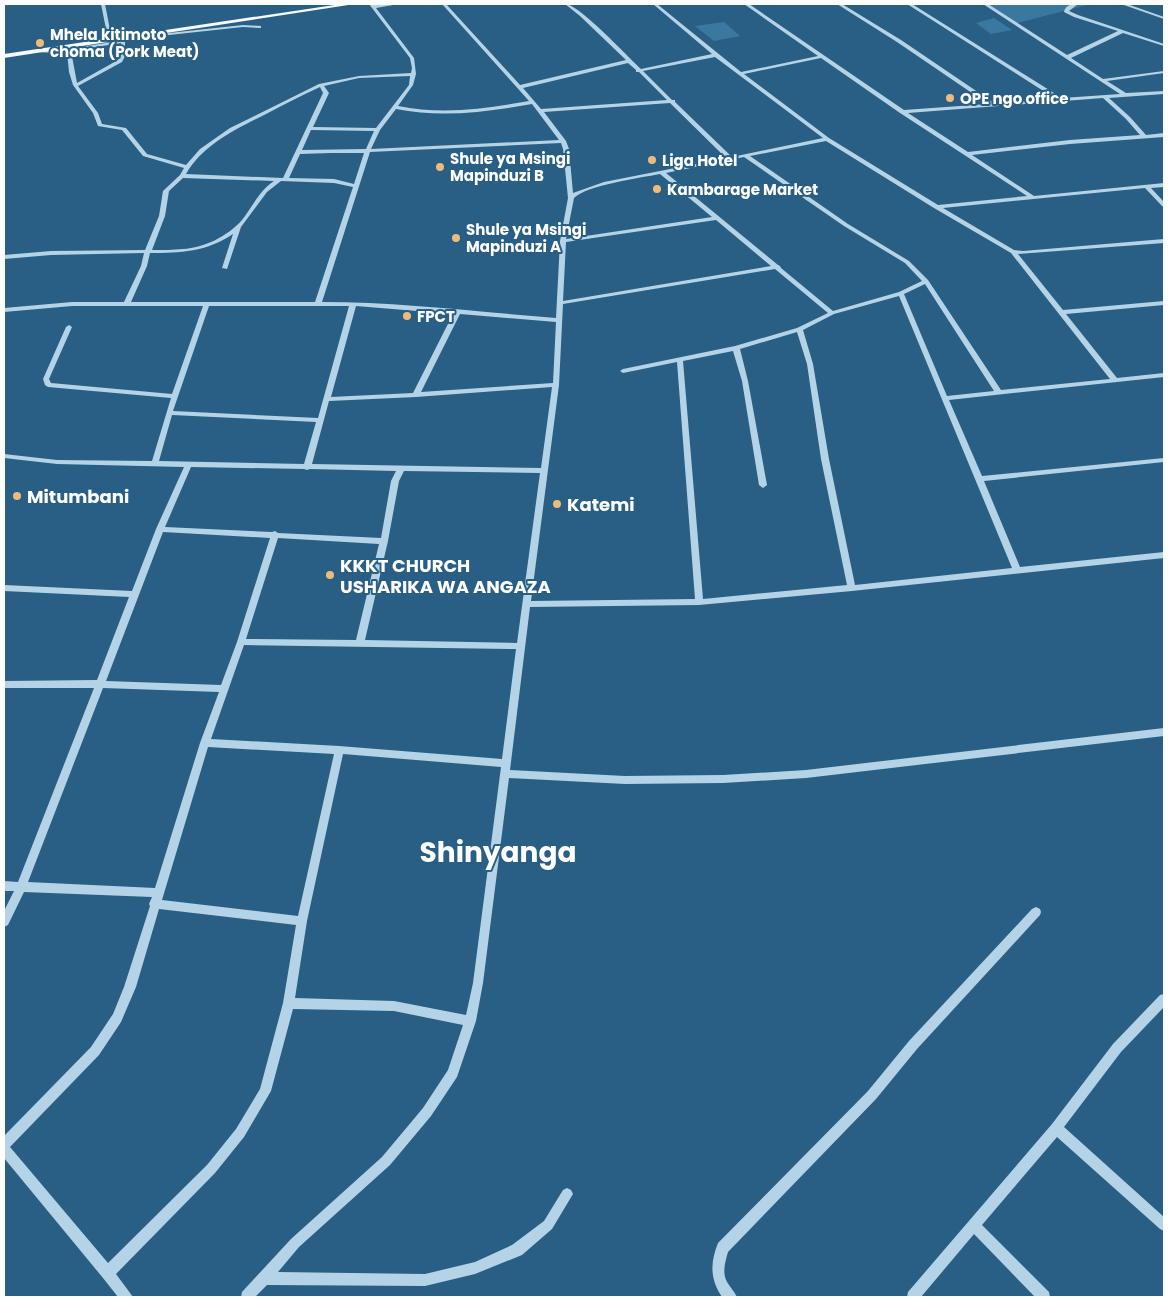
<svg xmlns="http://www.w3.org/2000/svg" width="1168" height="1301" viewBox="0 0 1168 1301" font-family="Poppins,sans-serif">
<rect width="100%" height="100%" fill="#295f84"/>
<g fill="#3b78a0">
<path d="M 985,4 L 1090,4 L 1014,24 Z"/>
<path d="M 994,18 L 1012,30 L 991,34 L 976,23 Z"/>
<path d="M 724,22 L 740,36 L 714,41 L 695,26 Z"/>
</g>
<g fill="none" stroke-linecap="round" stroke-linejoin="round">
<g fill="#b4d3e7" fill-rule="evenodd">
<path d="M 101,4 L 105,4 L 112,40 L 108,39 Z"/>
<path d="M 369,4 L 373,4 L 374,5 L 395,4 L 393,5 L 376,8 L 414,58 L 416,74 L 413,85 L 398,106 C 442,115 485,109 529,101 L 442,4 L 446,4 L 520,85 L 626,60 L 580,16 L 565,4 C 579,4 628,57 641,69 L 712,54 L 653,4 L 657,4 L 741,72 L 818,56 L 744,4 L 749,4 L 904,110 L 988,104 L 897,42 L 837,4 L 842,4 L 901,40 L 994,103 L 1056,99 L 907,4 L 912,4 L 1062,98 L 1120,94 L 983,4 L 988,4 L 1067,55 L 1118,31 L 1074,17 L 1064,12 C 1065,6 1072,3 1078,4 L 1069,11 L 1078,15 L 1164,44 L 1164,46 L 1123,33 L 1071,58 L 1103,79 L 1164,71 L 1164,73 L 1107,81 L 1126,93 L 1164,91 L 1164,94 L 1109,98 L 1130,117 L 1146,135 L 1164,133 L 1164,137 L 1070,144 L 972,155 L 1034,196 L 1164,183 L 1164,187 L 1151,188 L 1164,202 L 1164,207 L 1162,206 L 1145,188 L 943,208 L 1014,250 L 1023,251 L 1164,239 L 1164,243 L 1018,254 L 1063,310 L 1164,301 L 1164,305 L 1066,314 L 1117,378 L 1164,373 L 1164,377 L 949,400 L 982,476 L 1164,458 L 1164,462 L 984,481 L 1020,567 L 1164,552 L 1164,558 L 852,591 L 699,605 L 530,607 L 510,770 L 625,776 L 723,775 L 806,770 L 1164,728 L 1164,736 L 806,778 L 723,783 L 625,784 L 509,778 L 483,983 L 476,1021 L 457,1077 L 431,1116 L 390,1165 L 299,1247 L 278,1272 L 425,1274 L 475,1262 L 512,1245 L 544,1221 L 563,1190 L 567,1188 L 571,1190 L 573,1194 L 552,1229 L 522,1255 L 475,1274 L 425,1286 L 267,1285 L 255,1297 L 241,1297 L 242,1292 L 291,1239 L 382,1157 L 423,1108 L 448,1070 L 463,1025 L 394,1011 L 293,1009 L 271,1091 L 244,1137 L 215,1173 L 116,1274 L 133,1297 L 118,1297 L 103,1278 L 4,1158 L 4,1136 L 91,1047 L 113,1014 L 124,987 L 150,906 L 149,904 L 152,897 L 24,892 L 8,925 L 4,927 L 4,911 L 14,891 L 4,891 L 4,881 L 18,882 L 94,688 L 4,688 L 4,681 L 97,680 L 129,597 L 4,591 L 4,585 L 132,591 L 156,529 L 184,467 L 57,464 L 4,458 L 4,454 L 57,460 L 152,461 L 171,398 L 48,387 L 45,385 L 43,379 L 66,327 L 69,325 L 72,327 L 49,379 L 51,383 L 172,394 L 203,306 L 72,306 L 4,312 L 4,308 L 72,302 L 124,302 L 141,266 L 144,253 L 51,255 L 4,259 L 4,255 L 51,251 L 145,250 L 159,216 L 163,191 L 180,175 L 184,168 L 143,156 L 122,130 L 98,126 L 93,113 L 73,85 L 69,72 L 67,52 L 55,53 L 37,52 L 35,51 L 37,50 L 55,51 L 169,33 L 243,25 L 261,26 L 261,28 L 259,28 L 243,27 L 169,35 L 125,42 L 125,56 L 122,62 L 78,86 L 98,113 L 102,124 L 126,128 L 147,154 L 186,165 L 200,149 L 230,128 L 319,84 L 359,76 L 411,73 L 412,68 L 410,58 ZM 121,43 L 121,56 L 118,60 L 77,83 L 71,51 ZM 715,57 L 823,138 L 732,157 L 675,102 L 675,100 L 672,100 L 643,71 ZM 821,58 L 900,113 L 1027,196 L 938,205 L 829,138 L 744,74 ZM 628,63 L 636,70 L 636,72 L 639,72 L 667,100 L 541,109 L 523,88 ZM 410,76 L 409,85 L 376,128 L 313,127 L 329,93 L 324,86 L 359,78 ZM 320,87 L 323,93 L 283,178 L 186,174 C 203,144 238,128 268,113 C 285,104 302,95 320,87 ZM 1103,98 L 1126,119 L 1140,135 L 1070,140 L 968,152 L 908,113 ZM 670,103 L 726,158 L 604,182 L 573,193 L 569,149 L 566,141 L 544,112 ZM 532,104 L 559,140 L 371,149 L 380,130 L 396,109 C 442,118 486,112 532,104 ZM 311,130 L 374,131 L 366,149 L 302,150 ZM 826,141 L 934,208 L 1011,253 L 1110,379 L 1001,390 L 928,280 L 909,261 L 848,224 L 750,156 ZM 561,143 L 563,149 L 568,198 L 560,241 L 556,318 C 478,312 400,302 322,302 L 370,152 ZM 331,153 L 364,153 L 354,184 L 334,179 L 289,178 L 300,154 ZM 744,157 L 844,226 L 905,263 L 922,281 L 899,292 L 833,311 L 781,268 L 780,266 L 778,265 L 666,173 ZM 660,174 L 712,217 L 566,239 L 574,198 C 587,185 640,178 660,174 ZM 183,178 L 274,181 C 259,191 253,206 242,220 C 228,236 204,248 183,249 C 173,250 162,250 152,250 L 165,216 L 169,191 ZM 281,181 L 334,183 L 353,187 L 315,302 L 131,302 L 147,266 L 150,253 C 181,253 206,252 233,234 L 222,268 L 227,269 L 241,227 L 267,192 ZM 716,220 L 771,266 L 563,301 L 566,242 ZM 775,269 L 828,313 L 797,328 L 735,346 L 623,369 L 620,371 L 623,373 L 677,362 L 695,599 L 531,601 L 559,385 L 563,304 ZM 925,284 L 994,391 L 947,396 L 904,294 ZM 899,296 L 1012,568 L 855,585 L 829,459 L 813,364 L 803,330 L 834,314 ZM 209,306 L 349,306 L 318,418 L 173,411 ZM 356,306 L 453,314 L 413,393 L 331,397 ZM 460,314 L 556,322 L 553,383 L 421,392 ZM 797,332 L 807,364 L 821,459 L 847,585 L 703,599 L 683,361 L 733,351 L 742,381 L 759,485 L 763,488 L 767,485 L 748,381 L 740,349 ZM 552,387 L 541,468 L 312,464 L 329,401 L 416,397 ZM 172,415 L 316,422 L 304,464 L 159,461 ZM 191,467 L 304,469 L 307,470 L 310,469 L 396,471 L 391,481 L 381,538 L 278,533 L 275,531 L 272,532 L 165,527 ZM 404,471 L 540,473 L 517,643 L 365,640 L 388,541 L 399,481 ZM 163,532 L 270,538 L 237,642 L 221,685 L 106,681 ZM 278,538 L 379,544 L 356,640 L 246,639 ZM 244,645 L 516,649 L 502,759 L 339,746 L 211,739 ZM 103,688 L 219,692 L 200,743 L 155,888 L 28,882 ZM 208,747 L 334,754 L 298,916 L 162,900 ZM 343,754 L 501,767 L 473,983 L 466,1015 L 394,1001 L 295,998 L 307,921 ZM 159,909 L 296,925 L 283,1003 L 260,1089 L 236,1129 L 207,1165 L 108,1263 L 10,1147 L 99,1055 L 121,1022 L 136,987 Z"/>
<path d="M 1121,4 L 1127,4 L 1164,17 L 1164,19 Z"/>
<path d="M 1036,907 L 1040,909 L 1041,912 L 1040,915 L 917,1049 L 876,1099 L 728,1252 C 725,1262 722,1273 727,1282 C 730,1287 734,1291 737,1297 L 722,1297 C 710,1279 710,1263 718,1243 L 868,1091 L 909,1041 L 1032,909 Z"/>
<path d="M 1164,994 L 1164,1007 L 1121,1052 L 1064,1127 L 1164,1217 L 1164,1231 L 1160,1229 L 1057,1137 L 982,1225 L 1049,1292 L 1050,1297 L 1035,1297 L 974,1234 L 921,1297 L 907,1297 L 908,1292 L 1052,1124 L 1113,1044 L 1160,995 Z"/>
</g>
<path fill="#f5fafe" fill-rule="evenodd" d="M 341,4 L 355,4 L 4,58 L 4,54 Z"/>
</g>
<g fill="#eebb7b" stroke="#295f84" stroke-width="2">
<circle cx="40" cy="43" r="5"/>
<circle cx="950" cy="98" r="5"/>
<circle cx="652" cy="160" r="5"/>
<circle cx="440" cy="167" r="5"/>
<circle cx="657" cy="189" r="5"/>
<circle cx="456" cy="238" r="5"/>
<circle cx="407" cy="316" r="5"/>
<circle cx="17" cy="496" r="5"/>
<circle cx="557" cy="504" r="5"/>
<circle cx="330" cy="575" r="5"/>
</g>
<g text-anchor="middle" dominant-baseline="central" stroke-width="4" stroke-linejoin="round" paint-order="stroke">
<g font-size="15" font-weight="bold" fill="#fff" stroke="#295f84" text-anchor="start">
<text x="50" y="34">Mhela kitimoto<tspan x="50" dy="17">choma (Pork Meat)</tspan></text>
<text x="960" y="98">OPE ngo office</text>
<text x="450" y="158">Shule ya Msingi<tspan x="450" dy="17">Mapinduzi B</tspan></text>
<text x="662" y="160">Liga Hotel</text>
<text x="667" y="189">Kambarage Market</text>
<text x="466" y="229">Shule ya Msingi<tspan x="466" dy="17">Mapinduzi A</tspan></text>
<text x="417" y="316">FPCT</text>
</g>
<g font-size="18" font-weight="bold" fill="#fff" stroke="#295f84" text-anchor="start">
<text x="27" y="496">Mitumbani</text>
<text x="567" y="504">Katemi</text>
<text x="340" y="565">KKKT CHURCH<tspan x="340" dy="21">USHARIKA WA ANGAZA</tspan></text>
</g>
<g font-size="28" font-weight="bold" fill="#fff" stroke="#295f84">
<text x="498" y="852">Shinyanga</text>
</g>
</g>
<rect width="1168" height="1301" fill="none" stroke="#ffffff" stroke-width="10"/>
</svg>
